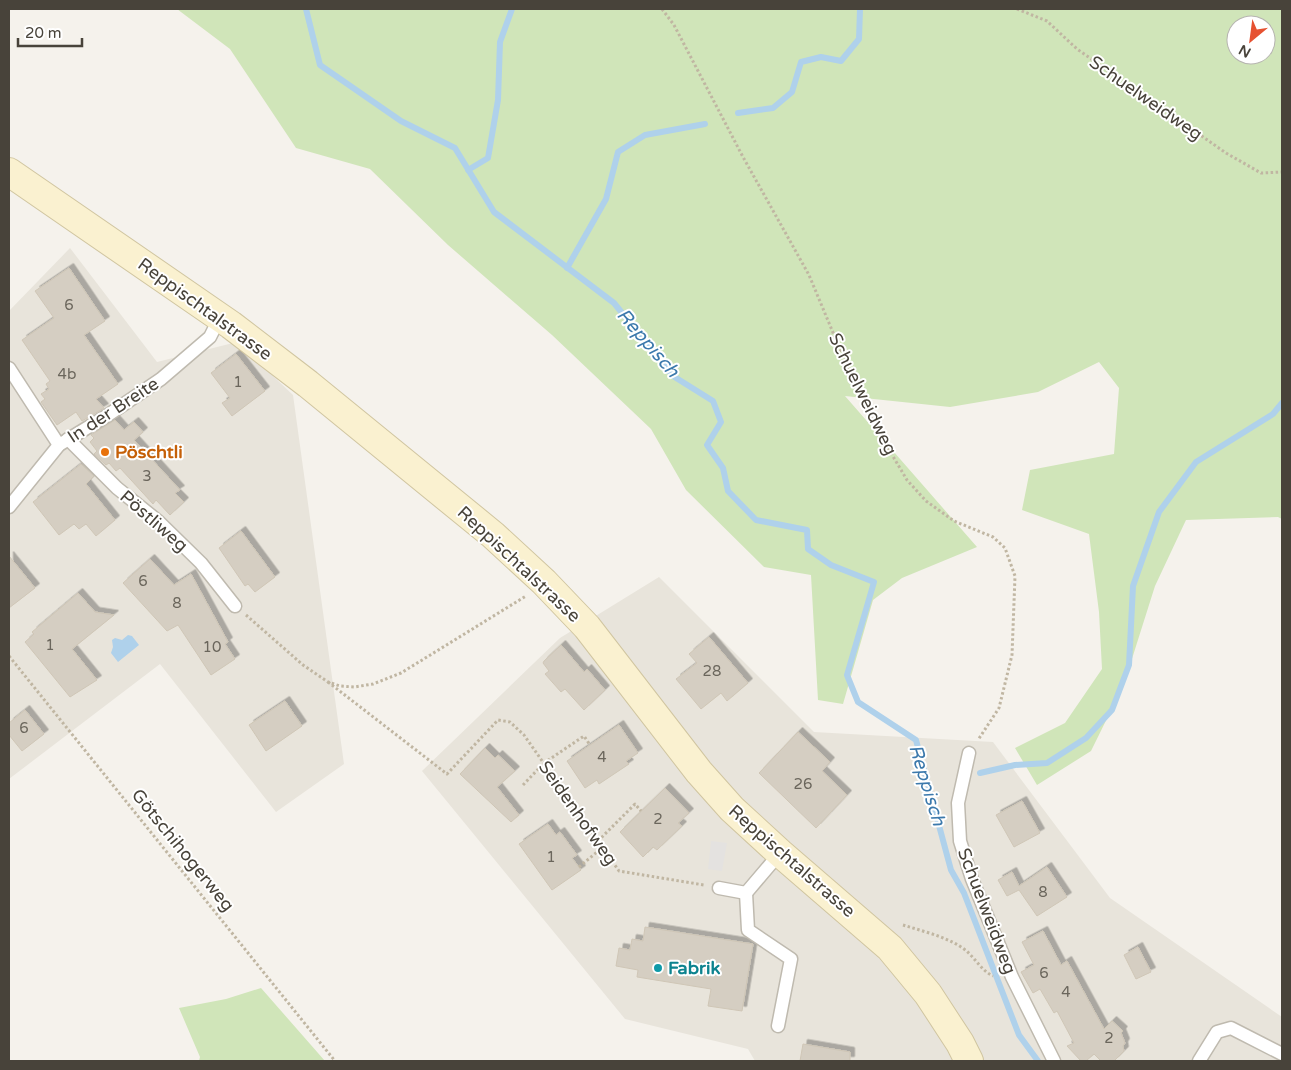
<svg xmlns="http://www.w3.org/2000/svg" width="1291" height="1070" viewBox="0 0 1291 1070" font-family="'Varela Round',sans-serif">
<defs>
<filter id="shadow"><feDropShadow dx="4.5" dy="-4.5" stdDeviation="0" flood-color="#0004"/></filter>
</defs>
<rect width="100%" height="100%" fill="#f5f2ec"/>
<g fill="#e8e4db">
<path d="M 70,248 L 157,362 L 237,342 L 293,395 L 344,764 L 276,812 L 160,664 L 9,779 L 9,311 Z"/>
<path d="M 659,577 L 814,732 L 993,742 L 1110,898 L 1282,1017 L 1282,1061 L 755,1061 L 748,1049 L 625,1019 L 422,771 L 560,638 Z"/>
</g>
<g fill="#d0e5b9" fill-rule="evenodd">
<path d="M 177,9 L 1282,9 L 1282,519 L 1278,517 L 1186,520 L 1155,586 L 1124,684 L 1091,751 L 1037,785 L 1015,748 L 1065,723 L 1102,669 L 1099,612 L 1089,534 L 1022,510 L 1030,470 L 1114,454 L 1119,388 L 1099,362 L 1038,392 L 950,407 L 845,396 L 977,547 L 902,578 L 873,600 L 843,704 L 818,700 L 811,575 L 764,567 L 686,490 L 651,429 L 552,335 L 448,245 L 370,169 L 296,148 L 230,49 ZM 1236,25 L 1266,25 L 1266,55 L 1236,55 Z"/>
<path d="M 261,988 L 325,1061 L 199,1061 L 200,1057 L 179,1008 L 226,999 Z"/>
</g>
<path fill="#e4e2e0" d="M 711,841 L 727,843 L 722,871 L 708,869 Z"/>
<path fill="#afd1eb" d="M 128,635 L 132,636 L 139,645 L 118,662 L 111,653 L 113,647 L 112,640 L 115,638 L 122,640 Z"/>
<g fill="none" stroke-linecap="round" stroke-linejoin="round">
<g stroke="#afd1eb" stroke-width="6">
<path d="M 306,9 L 320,65 L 401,121 L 455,148 L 494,212 L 614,303 L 673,376 L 713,401 L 721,422 L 707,445 L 723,468 L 728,491 L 756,520 L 807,530 L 808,549 L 831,565 L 874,582 L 847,675 L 858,702 L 916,740 L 951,870 L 964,893 L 1019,1035 L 1038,1061"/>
<path d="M 738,113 L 773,108 L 792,92 L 801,62 L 821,57 L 841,61 L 859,39 L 860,9"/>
<path d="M 468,170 L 488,158 L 498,100 L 500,42 L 512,9"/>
<path d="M 567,268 L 606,199 L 618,152 L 645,135 L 705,124"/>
<path d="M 980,773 L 1015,765 L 1047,763 L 1086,738 L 1112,710 L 1129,665 L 1133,586 L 1159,512 L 1196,462 L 1273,414 L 1282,403"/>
</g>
</g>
<g fill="#d5cec2" stroke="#cfc6b6" filter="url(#shadow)">
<path d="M 69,268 L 105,321 L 84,335 L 118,384 L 96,399 L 104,408 L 82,421 L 76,412 L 57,425 L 41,402 L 45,399 L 41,394 L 49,389 L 46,384 L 50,381 L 22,340 L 54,318 L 35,291 Z"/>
<path d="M 236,354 L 265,391 L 232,416 L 222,403 L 230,398 L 211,373 Z"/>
<path d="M 115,420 L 124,430 L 134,422 L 143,432 L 134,440 L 180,490 L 175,493 L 184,502 L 170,515 L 156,500 L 153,504 L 120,468 L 116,471 L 109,463 L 106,465 L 94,454 L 97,451 L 90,442 L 94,438 L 91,435 Z"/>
<path d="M 81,464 L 94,476 L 86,484 L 115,520 L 96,536 L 86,524 L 79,529 L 74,524 L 59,535 L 33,502 Z"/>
<path d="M 241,531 L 275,577 L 255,592 L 248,584 L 245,586 L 219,548 Z"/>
<path d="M 9,556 L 35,588 L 9,608 Z"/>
<path d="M 150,559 L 174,585 L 191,574 L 228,642 L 225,644 L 235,659 L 211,675 L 178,625 L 167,631 L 123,583 Z"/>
<path d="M 78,593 L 95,612 L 114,615 L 72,649 L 97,680 L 70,697 L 25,642 L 34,634 L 32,632 Z"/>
<path d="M 709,637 L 748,683 L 727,701 L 721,693 L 701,709 L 676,679 L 697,663 L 689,654 Z"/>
<path d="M 561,645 L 584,672 L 587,669 L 605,690 L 584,710 L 565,689 L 561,692 L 545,674 L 549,671 L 543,663 L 544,661 Z"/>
<path d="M 285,701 L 302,726 L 266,751 L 249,725 Z"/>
<path d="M 25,710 L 44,734 L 22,751 L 9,735 L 9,723 Z"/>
<path d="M 619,725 L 638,753 L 626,761 L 629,764 L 599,784 L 597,780 L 585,788 L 567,761 Z"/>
<path d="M 798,732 L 830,762 L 822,771 L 847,795 L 816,828 L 759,773 Z"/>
<path d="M 485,748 L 495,758 L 498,755 L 515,771 L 497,787 L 519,815 L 511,822 L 460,774 Z"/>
<path d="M 665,788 L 689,813 L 678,823 L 682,826 L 657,850 L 653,847 L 643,857 L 620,832 Z"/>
<path d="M 1022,801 L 1040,833 L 1014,847 L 996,815 Z"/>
<path d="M 548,824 L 556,835 L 560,832 L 577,855 L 572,858 L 581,870 L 552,890 L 519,844 Z"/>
<path d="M 1047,867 L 1067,897 L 1037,916 L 1019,890 L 1007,896 L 998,880 L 1012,872 L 1019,886 Z"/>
<path d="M 645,927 L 753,944 L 742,1011 L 708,1006 L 711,989 L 637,977 L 638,970 L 616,966 L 619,948 L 630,950 L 632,939 L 643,941 Z"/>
<path d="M 1043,931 L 1061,965 L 1067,961 L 1104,1029 L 1112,1021 L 1123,1031 L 1121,1033 L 1125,1043 L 1123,1046 L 1124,1051 L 1114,1061 L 1101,1061 L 1094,1054 L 1086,1061 L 1081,1061 L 1067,1046 L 1074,1043 L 1057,1011 L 1054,1013 L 1040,989 L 1033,993 L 1021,972 L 1034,965 L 1022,942 Z"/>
<path d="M 1138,947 L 1151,972 L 1136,979 L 1124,955 Z"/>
<path d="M 803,1044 L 850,1052 L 850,1061 L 800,1061 Z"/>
</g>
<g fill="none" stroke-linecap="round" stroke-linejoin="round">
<defs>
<g id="service">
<path d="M 9,368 L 59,445"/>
<path d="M 68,439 L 117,488 L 158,521 L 201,563 L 235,606"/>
<path d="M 9,507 L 59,445 L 108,415 L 161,379 L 210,337 L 220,317"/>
<path d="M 969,753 L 958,803 L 960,841 L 972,879 L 1012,977 L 1054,1061"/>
<path d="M 719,888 L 746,893"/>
<path d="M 746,893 L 748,930 L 791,959 L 778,1026"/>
<path d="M 746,893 L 780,853"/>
<path d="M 1199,1061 L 1217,1032 L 1231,1028 L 1282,1054"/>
</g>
<path id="secondary" d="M 9,172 L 231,325 L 308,384 L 493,535 L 544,582 L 587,627 L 699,772 L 732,809 L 780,853 L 890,948 L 928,994 L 960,1043 L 969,1061"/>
</defs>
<use href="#service" stroke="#bfbaaf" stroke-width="15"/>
<use href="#secondary" stroke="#d0c5a0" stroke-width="30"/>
<g stroke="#c0b6a2" stroke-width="3" stroke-dasharray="2.5 2.5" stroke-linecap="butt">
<path d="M 662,9 L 674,25 L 743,157 L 809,275 L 854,383 L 875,426 L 907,480 L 926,501 L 954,521 L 993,537 L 1005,548 L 1015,576 L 1012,655 L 999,708 L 978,740"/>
<path d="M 1017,9 L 1047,21 L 1077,49 L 1226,153 L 1261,173 L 1282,172"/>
<path d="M 246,615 L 303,665 L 328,682 L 340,686 L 354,687 L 373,684 L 401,673 L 526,596"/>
<path d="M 9,656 L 335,1061"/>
<path d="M 328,682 L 447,774 L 498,720 L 510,722 L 524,735 L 619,871 L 704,885"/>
<path d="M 523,785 L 544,763 L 584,736 L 590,745"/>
<path d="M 598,841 L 635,804 L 641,811"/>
<path d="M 579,867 L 603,847"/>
<path d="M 903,925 C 922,931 944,936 961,947 C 974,955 980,970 993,976"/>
</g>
<use href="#service" stroke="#fff" stroke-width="12"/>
<use href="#secondary" stroke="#faf1d0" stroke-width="28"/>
</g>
<circle fill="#e8710a" stroke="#fff" stroke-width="2" cx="105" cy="452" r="5"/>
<circle fill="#0f9aa8" stroke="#fff" stroke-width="2" cx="658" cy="968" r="5"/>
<g text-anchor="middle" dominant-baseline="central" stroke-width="4" stroke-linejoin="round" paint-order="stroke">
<g font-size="15" fill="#6b665c">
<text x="69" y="305">6</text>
<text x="67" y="374">4b</text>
<text x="238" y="382">1</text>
<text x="147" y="476">3</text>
<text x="143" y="581">6</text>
<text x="177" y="603">8</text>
<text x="50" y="645">1</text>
<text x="212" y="647">10</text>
<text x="712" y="671">28</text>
<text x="24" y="728">6</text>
<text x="602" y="757">4</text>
<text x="803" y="784">26</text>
<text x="658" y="819">2</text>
<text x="551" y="857">1</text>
<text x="1043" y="892">8</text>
<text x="1044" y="973">6</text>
<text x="1066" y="992">4</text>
<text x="1109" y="1038">2</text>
</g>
<g font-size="18" fill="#48433a" stroke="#fff">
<text transform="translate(1146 98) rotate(35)">Schuelweidweg</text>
<text transform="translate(205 309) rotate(36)">Reppischtalstrasse</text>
<text transform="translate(863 394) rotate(64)">Schuelweidweg</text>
<text transform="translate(113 410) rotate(-33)">In der Breite</text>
<text transform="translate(154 521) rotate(41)">Pöstliweg</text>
<text transform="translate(519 564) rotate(43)">Reppischtalstrasse</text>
<text transform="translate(578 813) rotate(55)">Seidenhofweg</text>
<text transform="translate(183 850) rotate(51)">Götschihogerweg</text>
<text transform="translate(792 861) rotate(41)">Reppischtalstrasse</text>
<text transform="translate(987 911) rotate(69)">Schuelweidweg</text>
</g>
<g font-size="18" font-weight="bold" fill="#c56008" stroke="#fff" text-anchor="start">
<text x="115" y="452">Pöschtli</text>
</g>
<g font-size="18" font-weight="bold" fill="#0d838f" stroke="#fff" text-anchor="start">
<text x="668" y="968">Fabrik</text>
</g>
<g font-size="19" font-style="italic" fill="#3c79ac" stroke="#fff">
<text transform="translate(648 343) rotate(49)">Reppisch</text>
<text transform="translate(927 785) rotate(73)">Reppisch</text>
</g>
</g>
<rect width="1291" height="1070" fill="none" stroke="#48433a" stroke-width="20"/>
<g transform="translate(1251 40) rotate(209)"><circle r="24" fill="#ffffff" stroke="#b6b4b0"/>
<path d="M0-4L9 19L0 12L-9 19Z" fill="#e65131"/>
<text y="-8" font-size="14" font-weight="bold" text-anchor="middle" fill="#48433a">N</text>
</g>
<path d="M18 38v8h64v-8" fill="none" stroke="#48433a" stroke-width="2.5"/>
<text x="25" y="38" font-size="15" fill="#48433a" stroke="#ffffff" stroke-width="4" paint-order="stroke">20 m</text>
</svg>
